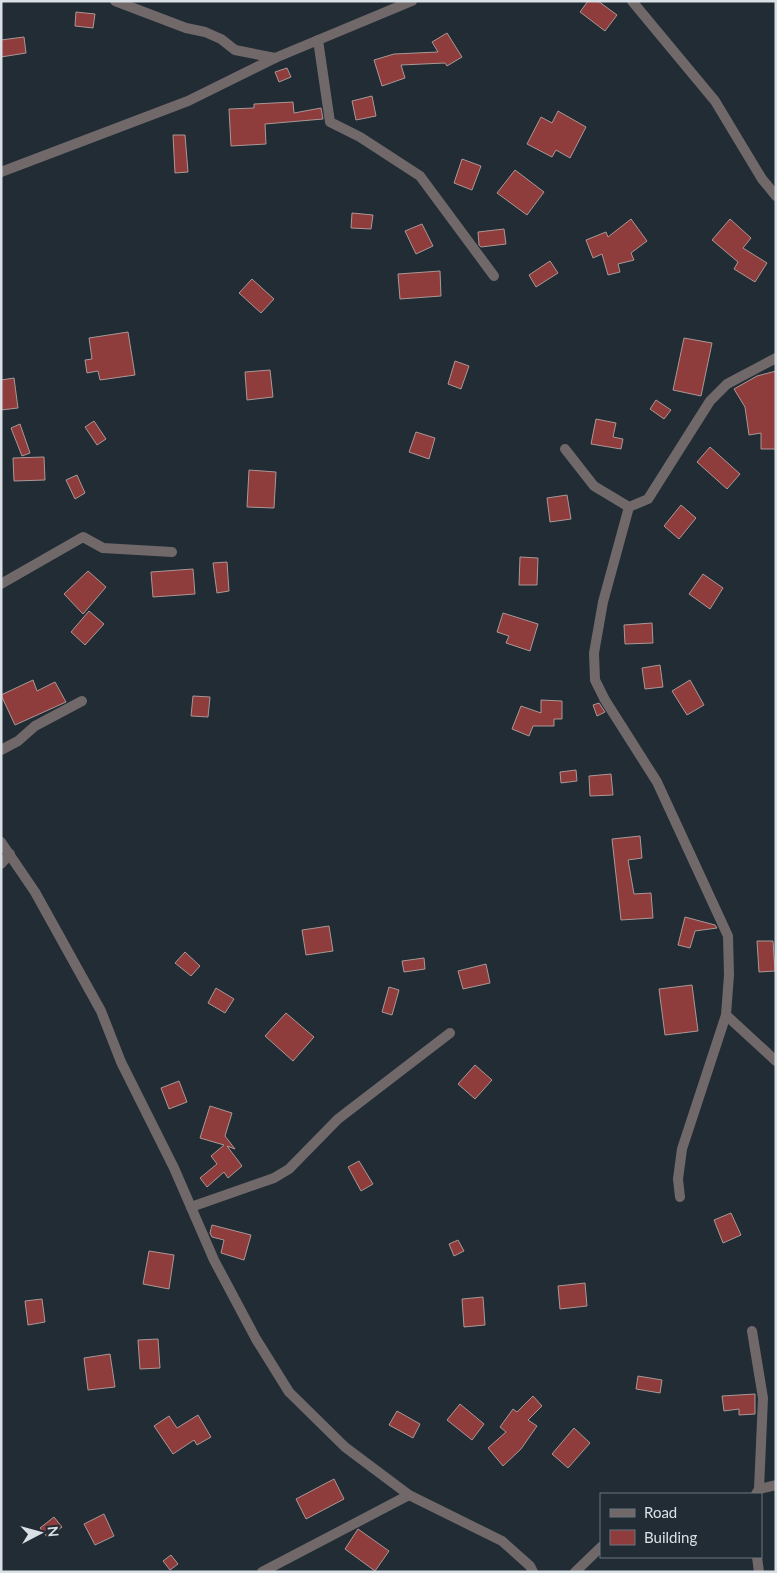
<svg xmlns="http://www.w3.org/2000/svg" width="777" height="1573" viewBox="0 0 777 1573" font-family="Lato,sans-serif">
<rect width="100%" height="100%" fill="#212c35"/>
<g fill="#8f3c3c" stroke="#aa9896">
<path d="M 588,1 L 598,1 L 617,15 L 605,31 L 580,12 Z"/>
<path d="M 76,12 L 95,14 L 93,28 L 75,26 Z"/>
<path d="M 447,33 L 462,57 L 447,66 L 445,63 L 401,65 L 405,78 L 382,86 L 374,60 L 394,54 L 438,52 L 432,42 Z"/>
<path d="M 24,37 L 26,53 L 1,57 L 1,40 Z"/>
<path d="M 287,68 L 291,77 L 279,82 L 275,72 Z"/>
<path d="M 372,96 L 376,116 L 356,120 L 352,101 Z"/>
<path d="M 293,102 L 294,113 L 321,108 L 323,119 L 265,124 L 266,144 L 231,146 L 229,109 L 254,108 L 254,104 Z"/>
<path d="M 558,111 L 586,127 L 570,158 L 556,150 L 552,157 L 527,144 L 541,117 L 552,123 Z"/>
<path d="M 173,135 L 185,135 L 188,172 L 175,173 Z"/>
<path d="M 462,159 L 481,166 L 472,190 L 454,183 Z"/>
<path d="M 515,170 L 544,192 L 527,215 L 497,193 Z"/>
<path d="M 352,213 L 373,215 L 371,229 L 351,228 Z"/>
<path d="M 631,219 L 647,241 L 631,253 L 634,260 L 618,264 L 620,272 L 608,275 L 602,254 L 593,258 L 586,240 L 606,232 L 608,237 Z"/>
<path d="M 730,219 L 751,238 L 743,248 L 767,263 L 755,282 L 734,269 L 738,262 L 712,240 Z"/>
<path d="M 422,224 L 433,246 L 416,254 L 405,231 Z"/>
<path d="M 504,229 L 506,244 L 481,247 L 479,245 L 478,232 Z"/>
<path d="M 550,261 L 558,273 L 536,287 L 529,275 Z"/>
<path d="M 440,271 L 441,296 L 400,299 L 398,274 Z"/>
<path d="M 252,279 L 274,299 L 261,313 L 239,293 Z"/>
<path d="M 128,332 L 135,375 L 100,380 L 98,371 L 87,373 L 85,360 L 92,359 L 89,338 Z"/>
<path d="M 684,338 L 712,343 L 701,396 L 673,390 Z"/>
<path d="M 455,361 L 469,366 L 461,389 L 448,384 Z"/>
<path d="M 270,370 L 273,397 L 247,400 L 245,372 Z"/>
<path d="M 776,371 L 776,449 L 761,449 L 761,433 L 749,435 L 745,407 L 734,389 L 757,376 Z"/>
<path d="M 14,378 L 18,408 L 1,410 L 1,380 Z"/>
<path d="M 656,400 L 671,410 L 664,419 L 650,409 Z"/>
<path d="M 596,419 L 616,423 L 613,437 L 623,439 L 621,449 L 591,444 Z"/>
<path d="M 94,421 L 106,439 L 97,445 L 85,427 Z"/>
<path d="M 20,424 L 30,453 L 22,456 L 11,428 Z"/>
<path d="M 416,432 L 435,438 L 429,459 L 409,452 Z"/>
<path d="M 710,447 L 740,474 L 727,489 L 697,462 Z"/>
<path d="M 44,457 L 45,480 L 14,481 L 13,458 Z"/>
<path d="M 249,470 L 276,472 L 274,508 L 247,507 Z"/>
<path d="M 77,475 L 85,493 L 75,499 L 66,480 Z"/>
<path d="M 567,495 L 571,519 L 550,522 L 547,498 Z"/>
<path d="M 681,505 L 696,518 L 679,539 L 664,526 Z"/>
<path d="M 520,557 L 538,558 L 537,585 L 519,585 Z"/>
<path d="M 227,562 L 229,591 L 217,593 L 213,563 Z"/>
<path d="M 193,569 L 195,594 L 153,597 L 151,572 Z"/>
<path d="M 88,571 L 106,587 L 83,614 L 64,594 Z"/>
<path d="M 703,574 L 723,588 L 710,609 L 689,594 Z"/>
<path d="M 89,611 L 104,624 L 85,645 L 71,632 Z"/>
<path d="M 503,613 L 538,624 L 530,651 L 506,643 L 509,636 L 497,632 Z"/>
<path d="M 652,623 L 653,643 L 625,644 L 624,625 Z"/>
<path d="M 660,665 L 663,687 L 645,689 L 642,668 Z"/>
<path d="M 33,680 L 37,691 L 55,682 L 66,702 L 15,725 L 1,695 Z"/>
<path d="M 690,680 L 704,705 L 687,715 L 672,691 Z"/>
<path d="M 193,696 L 210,697 L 208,717 L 191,716 Z"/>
<path d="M 541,700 L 562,701 L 562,719 L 554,719 L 554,726 L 533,726 L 529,736 L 512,729 L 521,706 L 541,713 Z"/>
<path d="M 599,703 L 605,712 L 597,716 L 593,705 Z"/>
<path d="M 576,770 L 577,781 L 561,783 L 560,772 Z"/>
<path d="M 611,774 L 613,795 L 590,796 L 589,776 Z"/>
<path d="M 640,836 L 642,858 L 628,860 L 634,894 L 651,893 L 653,918 L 621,920 L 612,839 Z"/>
<path d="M 685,917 L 715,925 L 717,928 L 695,931 L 690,948 L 678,945 Z"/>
<path d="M 329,926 L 333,951 L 306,955 L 302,930 Z"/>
<path d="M 757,941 L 773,941 L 775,971 L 759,972 Z"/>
<path d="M 185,952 L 200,966 L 191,976 L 175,963 Z"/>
<path d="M 424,958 L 425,969 L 404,972 L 402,961 Z"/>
<path d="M 486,964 L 490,983 L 463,989 L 458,971 Z"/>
<path d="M 692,985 L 698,1031 L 665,1035 L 659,989 Z"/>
<path d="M 389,987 L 399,990 L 392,1015 L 382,1012 Z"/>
<path d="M 216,988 L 234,999 L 225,1013 L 208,1003 Z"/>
<path d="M 286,1013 L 314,1037 L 293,1061 L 265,1036 Z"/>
<path d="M 475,1065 L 492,1080 L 475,1099 L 458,1084 Z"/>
<path d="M 179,1081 L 187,1102 L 169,1109 L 161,1088 Z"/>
<path d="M 210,1106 L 232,1113 L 225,1136 L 235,1149 L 227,1146 L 242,1166 L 228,1178 L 224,1172 L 207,1187 L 200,1178 L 217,1164 L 211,1156 L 224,1145 L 200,1138 Z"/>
<path d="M 359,1161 L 373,1184 L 361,1191 L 348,1167 Z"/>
<path d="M 731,1213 L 741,1235 L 723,1243 L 714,1220 Z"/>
<path d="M 212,1225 L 251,1235 L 244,1260 L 221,1253 L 224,1240 L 212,1237 L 210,1233 Z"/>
<path d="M 458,1240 L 464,1251 L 454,1256 L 449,1244 Z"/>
<path d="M 149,1251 L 174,1255 L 169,1289 L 143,1284 Z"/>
<path d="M 585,1283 L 587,1306 L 560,1309 L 558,1286 Z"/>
<path d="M 483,1297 L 485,1325 L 464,1327 L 462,1299 Z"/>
<path d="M 42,1299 L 45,1322 L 28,1325 L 25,1301 Z"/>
<path d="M 158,1339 L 160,1368 L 140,1369 L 138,1340 Z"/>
<path d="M 110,1354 L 115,1387 L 88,1390 L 84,1358 Z"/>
<path d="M 638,1376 L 662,1380 L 660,1393 L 636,1389 Z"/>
<path d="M 755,1394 L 755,1414 L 739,1415 L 739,1409 L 724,1411 L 722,1396 Z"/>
<path d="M 533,1396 L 542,1406 L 528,1420 L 537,1426 L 521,1449 L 503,1466 L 488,1448 L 506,1432 L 500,1427 L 513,1409 L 517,1412 Z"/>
<path d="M 460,1404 L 484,1424 L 472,1440 L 447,1420 Z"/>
<path d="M 397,1411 L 420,1424 L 413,1438 L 389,1425 Z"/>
<path d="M 198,1415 L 211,1437 L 197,1445 L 194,1440 L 173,1454 L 154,1426 L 169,1416 L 177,1428 Z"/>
<path d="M 574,1428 L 590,1443 L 568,1468 L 552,1454 Z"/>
<path d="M 334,1479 L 344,1499 L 306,1519 L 296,1499 Z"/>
<path d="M 104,1514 L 114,1536 L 95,1545 L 84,1524 Z"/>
<path d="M 54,1517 L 62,1527 L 48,1538 L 40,1528 Z"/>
<path d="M 358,1529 L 389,1551 L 375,1571 L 345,1549 Z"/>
<path d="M 171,1555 L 178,1564 L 170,1570 L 163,1561 Z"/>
</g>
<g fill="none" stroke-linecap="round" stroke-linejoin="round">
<g stroke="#716969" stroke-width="10">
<path d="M 115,1 L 186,28 L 205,32 L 221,39 L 235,50 L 275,58"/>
<path d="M 632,1 L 715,101 L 762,179 L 776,196"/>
<path d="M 318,40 L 330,122 L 360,137 L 420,176 L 494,276"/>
<path d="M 1,172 L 188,101 L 275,58 L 412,1"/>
<path d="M 565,449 L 594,486 L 629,507"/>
<path d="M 1,584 L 83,537 L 103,548 L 172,552"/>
<path d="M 1,750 L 18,741 L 35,726 L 82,701"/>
<path d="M 1,842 L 35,892 L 101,1011 L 121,1062 L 174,1168 L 214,1260 L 256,1339 L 289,1392 L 345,1447 L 409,1495 L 502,1541 L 530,1566 L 533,1572"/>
<path d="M 1,864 L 10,854"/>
<path d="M 726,1015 L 776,1061"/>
<path d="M 680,1197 L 678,1179 L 682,1149 L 726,1015 L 729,975 L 728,936 L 657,782 L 605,700 L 595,680 L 594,653 L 603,602 L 629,507 L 648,499 L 710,401 L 727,384 L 776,358"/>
<path d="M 191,1207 L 274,1178 L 289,1169 L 338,1119 L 450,1033"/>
<path d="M 752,1331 L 763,1398 L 759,1489"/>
<path d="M 756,1494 L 759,1489 L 776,1485"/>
<path d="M 757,1557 L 759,1572"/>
<path d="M 262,1572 L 409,1495"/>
<path d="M 575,1572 L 601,1547"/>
</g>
</g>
<rect width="777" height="1573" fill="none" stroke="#d9e0e6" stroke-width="5"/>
<rect x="600" y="1493" width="162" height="65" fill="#212c35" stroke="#6b747c"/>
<rect x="610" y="1509" width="25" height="8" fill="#716969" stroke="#6b747c"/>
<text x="644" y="1518" font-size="15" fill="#d9e0e6">Road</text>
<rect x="610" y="1530" width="25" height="15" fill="#8f3c3c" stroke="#6b747c"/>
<text x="644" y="1543" font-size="15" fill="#d9e0e6">Building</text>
<g transform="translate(40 1533) rotate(84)" stroke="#212c35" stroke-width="4" paint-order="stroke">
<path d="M0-4L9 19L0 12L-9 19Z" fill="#d9e0e6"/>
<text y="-8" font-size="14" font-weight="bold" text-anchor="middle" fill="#d9e0e6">N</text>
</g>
</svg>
